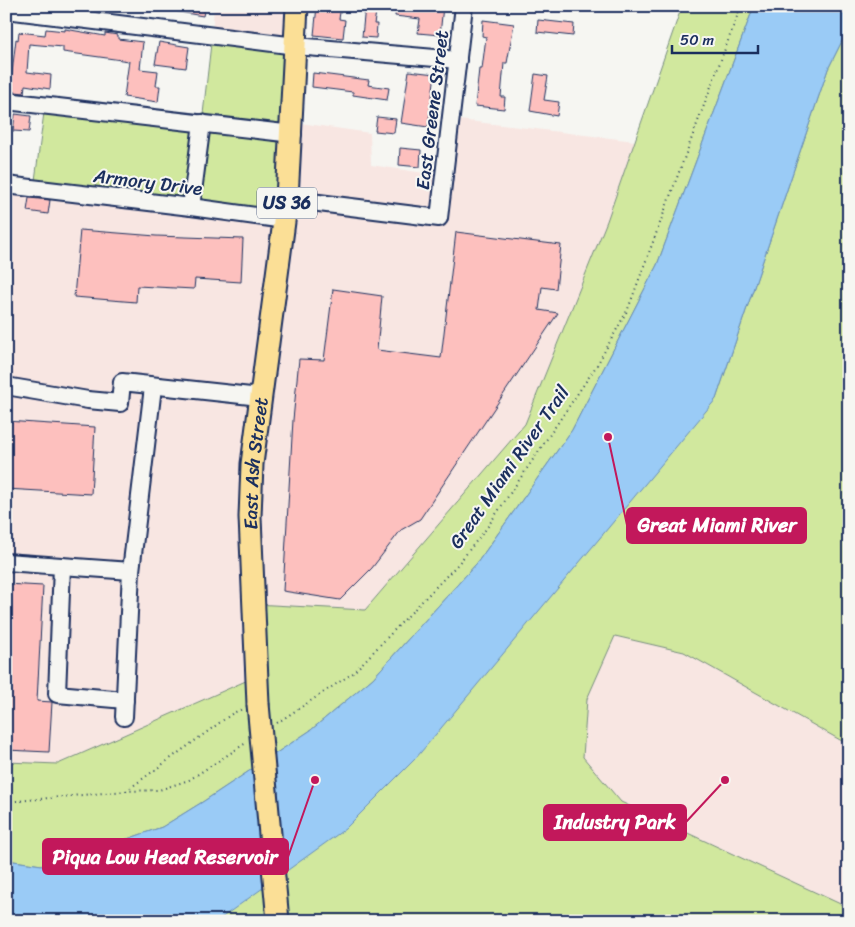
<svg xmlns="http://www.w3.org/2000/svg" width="855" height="927" viewBox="0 0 855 927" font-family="Sriracha,sans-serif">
<rect width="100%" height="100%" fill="#f6f6f2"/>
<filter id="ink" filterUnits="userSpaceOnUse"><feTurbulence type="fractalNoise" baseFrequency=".02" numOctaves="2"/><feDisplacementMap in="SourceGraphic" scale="10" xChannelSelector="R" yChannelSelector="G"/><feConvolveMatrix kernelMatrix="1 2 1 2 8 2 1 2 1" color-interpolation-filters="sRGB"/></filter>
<g filter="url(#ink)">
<g fill="#f8e6e2">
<path d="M 214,6 L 297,6 L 296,46 L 212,35 Z"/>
<path d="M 451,119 L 635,141 L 607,221 L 525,424 L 365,610 L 254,605 L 257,676 L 58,764 L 6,762 L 6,185 L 191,207 L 293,122 L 370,133 L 371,165 L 444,176 Z"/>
<path d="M 615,636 L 684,652 L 849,745 L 849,908 L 621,802 L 583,757 L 587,699 Z"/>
</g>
<g fill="#d1e89e" stroke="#768c7e">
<path d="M 682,6 L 754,6 L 657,265 L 572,430 L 477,563 L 373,678 L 311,730 L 204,801 L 162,827 L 49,866 L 6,860 L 6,762 L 58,764 L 257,676 L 254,604 L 365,610 L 525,424 L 607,221 Z"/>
<path d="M 849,27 L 849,745 L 684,652 L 615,636 L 587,699 L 583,757 L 621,802 L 849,908 L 849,921 L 217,921 L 231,909 L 716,399 L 828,69 Z"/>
<path d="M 212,35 L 296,46 L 285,220 L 34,188 L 45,105 L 202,123 Z"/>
</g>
<path fill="#9acbf6" stroke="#678db9" d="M 754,6 L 849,6 L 849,27 L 828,69 L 716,399 L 416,758 L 345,829 L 217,921 L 6,921 L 6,860 L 49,866 L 162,827 L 204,801 L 311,730 L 373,678 L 477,563 L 572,430 L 657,265 Z"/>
<g fill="#fdc0be" stroke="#1b2f5e">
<path d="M 174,6 L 205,6 L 203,16 L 173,11 Z"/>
<path d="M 317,6 L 341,6 L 339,19 L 345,20 L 343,38 L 314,35 Z"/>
<path d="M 365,6 L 377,6 L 374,24 L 377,24 L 376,38 L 362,37 Z"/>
<path d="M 396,6 L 443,6 L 440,35 L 418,33 L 420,19 L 395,16 Z"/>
<path d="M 483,20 L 514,24 L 507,63 L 504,63 L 501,97 L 505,97 L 504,109 L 475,106 L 479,69 L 482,69 L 486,37 L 482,36 Z"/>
<path d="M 538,20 L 574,24 L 573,36 L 537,32 Z"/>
<path d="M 46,29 L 65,31 L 65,29 L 105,36 L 105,33 L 118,35 L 118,39 L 143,42 L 140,69 L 158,71 L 156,86 L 160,86 L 158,102 L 124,97 L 129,61 L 63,52 L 63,47 L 29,44 L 27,72 L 51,75 L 50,89 L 25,85 L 24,93 L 7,91 L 8,81 L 11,81 L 16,39 L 18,40 L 19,32 L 45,35 Z"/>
<path d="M 159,42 L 189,47 L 186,68 L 155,64 Z"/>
<path d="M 409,71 L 435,74 L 428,127 L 401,123 Z"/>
<path d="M 313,73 L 369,80 L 368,85 L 389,88 L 387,100 L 353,95 L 353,92 L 312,87 Z"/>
<path d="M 535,74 L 548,76 L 544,100 L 559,102 L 557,116 L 530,111 Z"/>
<path d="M 15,114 L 31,116 L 29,132 L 13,131 Z"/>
<path d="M 377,117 L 396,119 L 394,133 L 375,131 Z"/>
<path d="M 400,148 L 421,150 L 420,167 L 399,165 Z"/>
<path d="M 29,198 L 50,200 L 48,214 L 27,211 Z"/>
<path d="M 80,230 L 156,236 L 243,239 L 241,282 L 195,279 L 194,289 L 137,286 L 136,302 L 74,297 Z"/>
<path d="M 456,232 L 561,245 L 556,289 L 542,287 L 539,310 L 558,313 L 420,519 L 401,530 L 372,568 L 340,600 L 283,591 L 293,420 L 299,359 L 324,360 L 333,289 L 382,296 L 377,350 L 441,358 Z"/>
<path d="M 6,421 L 95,427 L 91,494 L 6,489 Z"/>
<path d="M 6,584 L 43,586 L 37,701 L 52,702 L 49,752 L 6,750 Z"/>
</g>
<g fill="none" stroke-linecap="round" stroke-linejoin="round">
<defs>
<g id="minor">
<path d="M 6,10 L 296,46 L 458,60"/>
<path d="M 6,101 L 293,134"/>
<path d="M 6,185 L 191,207 L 285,220"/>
<path d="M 287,199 L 439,218 L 464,6"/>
<path d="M 191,207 L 202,123"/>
<path d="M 6,386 L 88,400 L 120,403 L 122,382 L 260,397"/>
<path d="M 6,562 L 131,571"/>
<path d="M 62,566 L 57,694 L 125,700"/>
<path d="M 124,717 L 131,571 L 153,387"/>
</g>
<g id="major">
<path id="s1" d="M 258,704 L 250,517 L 252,464 L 287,199 L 297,6"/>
</g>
</defs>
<use href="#minor" stroke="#1b2f5e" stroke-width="20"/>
<use href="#major" stroke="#1b2f5e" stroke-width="25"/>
<g stroke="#1b2f5e" stroke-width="2" stroke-dasharray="1 4" stroke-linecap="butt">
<path d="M 277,723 L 353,673 L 458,564 L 486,529 L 597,365 L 628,309 L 741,6"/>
<path d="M 126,791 L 233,713 L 243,709"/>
<path d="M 6,802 L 126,791 L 159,790 L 189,780 L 246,743"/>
</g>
<use href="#minor" stroke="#f6f6f2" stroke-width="16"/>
<use href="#major" stroke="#fbdf96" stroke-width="21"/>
<defs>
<path id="major-bridge" d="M 258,704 L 278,921"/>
</defs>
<use href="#major-bridge" stroke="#1b2f5e" stroke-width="25" stroke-linecap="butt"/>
<use href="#major-bridge" stroke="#fbdf96" stroke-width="21"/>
</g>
</g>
<g text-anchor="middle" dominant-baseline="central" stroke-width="4" stroke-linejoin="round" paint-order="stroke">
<rect fill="#f6f6f2" stroke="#5d6b8a" stroke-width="1" x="257" y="187.5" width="60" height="31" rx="4"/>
<g font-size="18" font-weight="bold" fill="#1b2f5e">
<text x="287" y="203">US 36</text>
</g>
<g font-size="19" fill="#1b2f5e" stroke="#f6f6f2">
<text transform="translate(432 110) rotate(-83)">East Greene Street</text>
<text transform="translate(148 182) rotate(7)">Armory Drive</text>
<text stroke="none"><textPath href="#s1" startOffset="241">East Ash Street</textPath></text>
<text transform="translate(509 467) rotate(-55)">Great Miami River Trail</text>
</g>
</g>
<path fill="none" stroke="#c2185b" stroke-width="2" d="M608 437L627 525M725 780L686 822M315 780L288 857"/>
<g fill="#c2185b" stroke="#f6f6f2" stroke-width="2">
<circle cx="608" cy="437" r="5"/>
<circle cx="725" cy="780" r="5"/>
<circle cx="315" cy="780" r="5"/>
</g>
<g fill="#c2185b" stroke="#c2185b" stroke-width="2">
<rect x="627" y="508" width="179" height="35" rx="5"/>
<rect x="544" y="805" width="142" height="35" rx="5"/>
<rect x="43" y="839" width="245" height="35" rx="5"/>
</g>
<g font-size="20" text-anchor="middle" font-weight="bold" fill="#fff">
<text x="717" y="532">Great Miami River</text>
<text x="615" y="829">Industry Park</text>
<text x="165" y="864">Piqua Low Head Reservoir</text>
</g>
<rect width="855" height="927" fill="none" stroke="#f6f6f2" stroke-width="25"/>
<rect x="12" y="12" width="830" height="902" fill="none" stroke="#1b2f5e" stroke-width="2" filter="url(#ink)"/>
<path d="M672 45v8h86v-8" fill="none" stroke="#1b2f5e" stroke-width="2.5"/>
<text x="680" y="45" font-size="15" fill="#1b2f5e" stroke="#f6f6f2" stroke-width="4" paint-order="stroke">50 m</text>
</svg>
